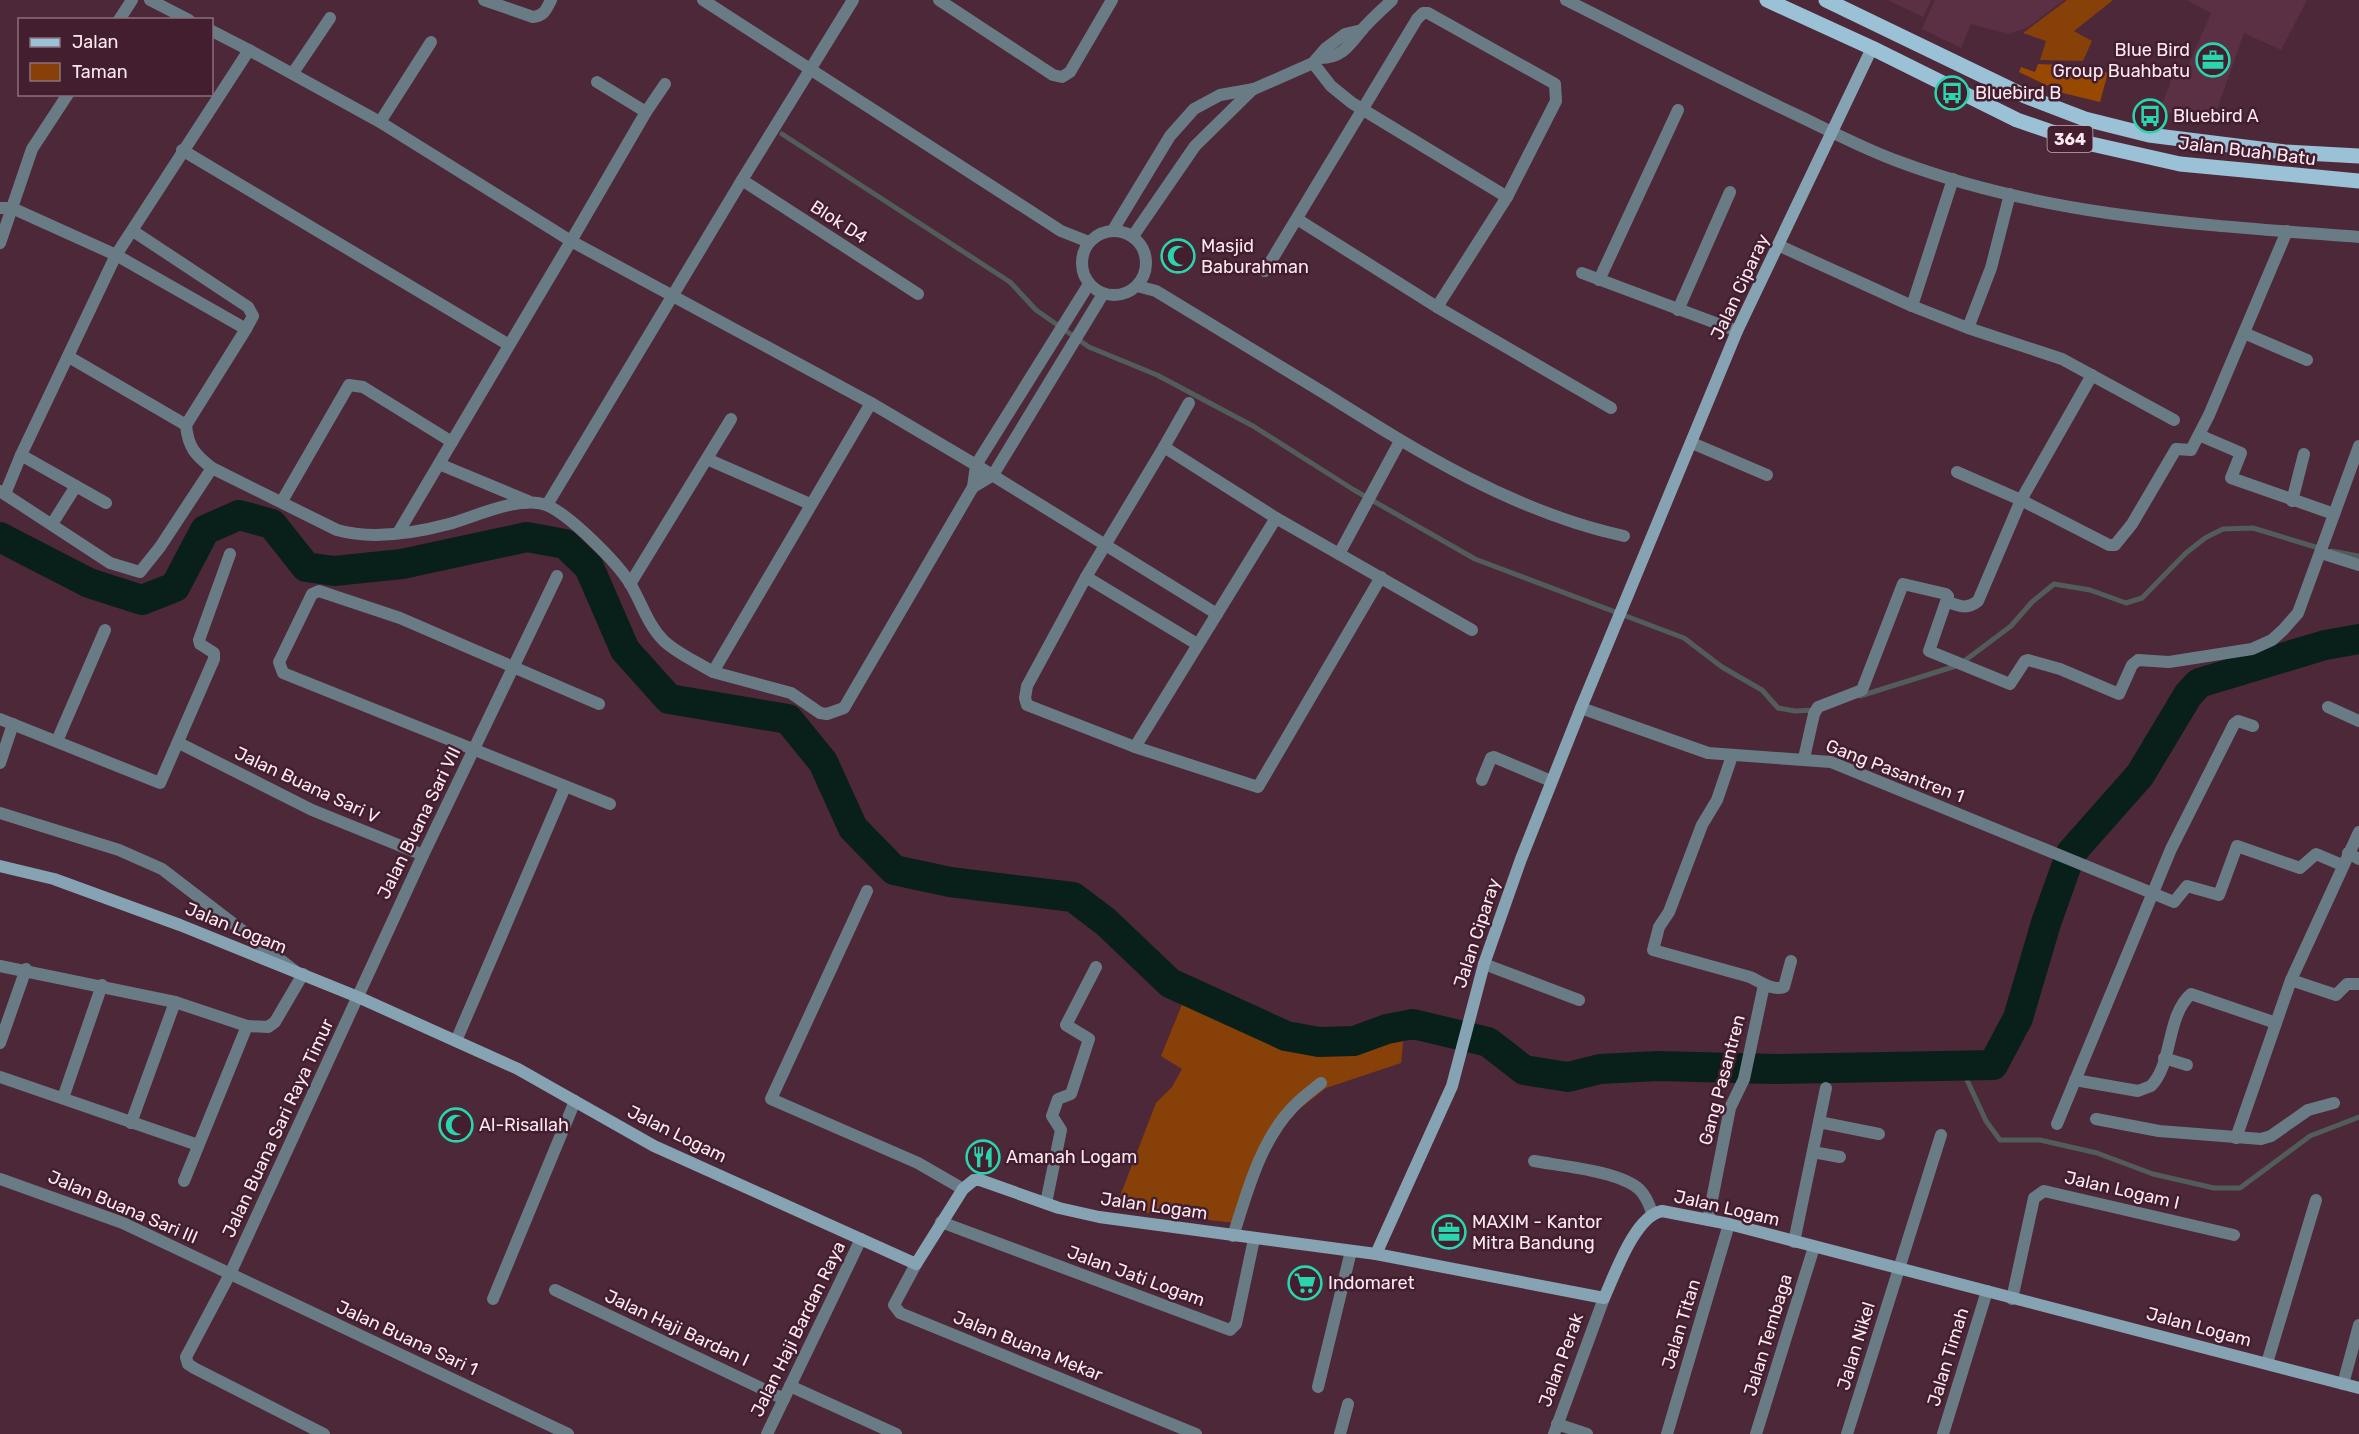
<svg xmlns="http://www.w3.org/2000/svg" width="2359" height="1434" viewBox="0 0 2359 1434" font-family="Rubik,sans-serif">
<rect width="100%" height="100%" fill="#4d2839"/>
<g fill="#5c3044">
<path d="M 1888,0 L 1931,0 L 1923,17 Z"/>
<path d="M 1935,0 L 2064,0 L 2027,28 L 2008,34 L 1971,24 L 1961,48 L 1922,29 Z"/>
<path d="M 2187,0 L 2307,0 L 2281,50 L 2244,33 L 2212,124 L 2160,110 L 2175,70 L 2185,73 L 2211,13 Z"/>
</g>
<g fill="#874108">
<path d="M 2067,0 L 2113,0 L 2074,31 L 2092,41 L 2083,61 L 2040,60 L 2046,41 L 2023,33 Z"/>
<path d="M 1183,1002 L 1256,1027 L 1312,1051 L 1404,1034 L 1401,1063 L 1326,1088 L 1283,1122 L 1235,1223 L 1115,1209 L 1156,1103 L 1172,1087 L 1182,1069 L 1161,1056 Z"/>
</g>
<path fill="#994800" d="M 2038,64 L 2088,66 L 2108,73 L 2100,102 L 2063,93 L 2019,72 L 2021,67 L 2035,72 Z"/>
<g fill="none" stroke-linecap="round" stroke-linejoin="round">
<g stroke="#525c5a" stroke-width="5">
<path d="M 782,134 L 1010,282 L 1036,310 L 1089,347 L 1157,375 L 1253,426 L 1354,490 L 1475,559 L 1684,638 L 1722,667 L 1762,690 L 1778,708 L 1795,711 L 1816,710"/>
<path d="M 2331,551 L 2359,556"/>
<path d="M 1860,696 L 1959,665 L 2011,626 L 2032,602 L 2054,584 L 2090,590 L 2126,603 L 2142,598 L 2186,553 L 2205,538 L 2223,529 L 2253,528 L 2322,549"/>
<path d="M 1961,1067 L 1986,1121 L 2000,1140 L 2040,1140 L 2097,1153 L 2153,1174 L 2214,1188 L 2240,1188 L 2310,1136 L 2359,1117"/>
</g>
<path stroke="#09201a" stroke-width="30" d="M 0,537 L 89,583 L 142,600 L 175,587 L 205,530 L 239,515 L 272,524 L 306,567 L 334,571 L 402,564 L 527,537 L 565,544 L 589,567 L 625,650 L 669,699 L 788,719 L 823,762 L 853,828 L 894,870 L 950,882 L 1073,897 L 1106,922 L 1170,983 L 1286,1036 L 1319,1042 L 1354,1041 L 1387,1029 L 1413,1024 L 1488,1042 L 1524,1070 L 1568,1077 L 1600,1069 L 1658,1066 L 1774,1069 L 1993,1065 L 2018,1018 L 2046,923 L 2071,853 L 2140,775 L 2188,695 L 2199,683 L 2325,645 L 2359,639"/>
<g stroke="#697c86" stroke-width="12">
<path d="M 150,0 L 189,20"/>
<path d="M 484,0 L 533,17 C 544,16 546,10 551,0"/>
<path d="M 703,0 L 1061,231 L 1089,242"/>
<path d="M 939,0 L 1053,75 L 1062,77 L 1070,72 L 1112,0"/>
<path d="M 1566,0 C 1644,39 1722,80 1801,117 C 1834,133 1866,150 1900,162 C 2047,217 2205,225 2359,237"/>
<path d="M 119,20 L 132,0"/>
<path d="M 212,31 L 249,50"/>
<path d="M 1320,58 C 1341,58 1349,46 1361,31 C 1370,20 1382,10 1392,0"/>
<path d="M 1313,63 L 1331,86 L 1352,103 L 1507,197"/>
<path d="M 293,73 L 330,18"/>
<path d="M 597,82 L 646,112"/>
<path d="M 380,122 L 431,42"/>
<path d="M 182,150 L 509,345"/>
<path d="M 742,180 L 918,294"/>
<path d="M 0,208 L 12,208 L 116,255 L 246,329 L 186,425 C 188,447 195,455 212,468 L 337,530 C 372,540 415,533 449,524 C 474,517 521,495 546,505 C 569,514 618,563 631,585 C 642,604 648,625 663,640 C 676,653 697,662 713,672 L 871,403"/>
<path d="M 1297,219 L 1437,307 L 1611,408"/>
<path d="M 1113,230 L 1170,136 L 1194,109 L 1220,95 L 1254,89 L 1313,63 L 1326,48 L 1345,34 L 1362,30"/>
<circle cx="1114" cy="263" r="32"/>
<path d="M 133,231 L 248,307 L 253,316 L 246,329"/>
<path d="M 1133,236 L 1195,146 L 1253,89"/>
<path d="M 0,243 L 32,149 L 68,94"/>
<path d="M 1780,246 L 1912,306 L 1968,328 L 2062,359 L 2174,420"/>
<path d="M 1265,271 L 1417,19 L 1423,13 L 1428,13 L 1555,84 L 1556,101 L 1507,197 L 1437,307"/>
<path d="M 1582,273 L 1737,331"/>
<path d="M 1599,280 L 1678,110"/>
<path d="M 1137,286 L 1156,291 C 1213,325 1269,359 1324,393 C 1418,452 1514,512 1624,536"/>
<path d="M 1912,306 L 1953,179"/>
<path d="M 1678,310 L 1730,192"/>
<path d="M 1968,328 L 1991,268 L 2010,194"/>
<path d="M 2244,333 L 2307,360"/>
<path d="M 69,357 L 186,425"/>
<path d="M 2199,435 L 2241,453 L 2231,478 L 2334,514"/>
<path d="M 1692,443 L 1767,475"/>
<path d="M 1164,447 L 1189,403"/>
<path d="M 21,455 L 106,503"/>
<path d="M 707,459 L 810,504"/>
<path d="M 439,464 L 528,501"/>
<path d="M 1957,472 L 2021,500 L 2109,545 L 2115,545 L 2132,524 L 2176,449 L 2191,450 L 2209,415 L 2287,231"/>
<path d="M 973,487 L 993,475 L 1103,294"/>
<path d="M 0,491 L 110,563 L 140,572 L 160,547 L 212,468"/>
<path d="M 5,494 L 21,455 L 116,255 L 249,50 L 380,122 L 571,241 L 646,112 L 665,84"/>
<path d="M 282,501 L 349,385 L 363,387 L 452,442"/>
<path d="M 2292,501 L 2304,454"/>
<path d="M 547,505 L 742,180 L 853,0"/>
<path d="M 1276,518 L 1164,447 L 1086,577 L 1027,686 L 1025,698 L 1027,705 L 1135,747 L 1258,787 L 1381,577"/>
<path d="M 52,524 L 76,486"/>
<path d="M 398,533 L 571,241 L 871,403 L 976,465 L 1217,614"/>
<path d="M 2321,553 L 2359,565"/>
<path d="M 1339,554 L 1400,441"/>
<path d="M 1086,577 L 1197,644"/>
<path d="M 630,584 L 731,419"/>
<path d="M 1948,596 L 1929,651 L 2010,684 L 2025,661 L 2028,660 L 2060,669 L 2119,694 L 2132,665 L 2138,660 L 2169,662 L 2252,649 L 2272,640 L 2283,630 L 2298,613 L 2359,446"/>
<path d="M 713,672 L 791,693 L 820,713 L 827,714 L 844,708 L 973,487 L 976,465 L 1089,284"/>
<path d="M 599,704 L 400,618 L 319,591 L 312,594 L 279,662 L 283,673 L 610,804"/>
<path d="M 2328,707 L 2359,721"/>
<path d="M 1581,708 L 1708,753 L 1831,762 L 2174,902 L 2187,886 L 2219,895 L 2237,846 L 2300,868 L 2316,854 L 2342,865"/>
<path d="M 0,719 L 160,783 L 214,659 L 214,653 L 200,644 L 199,640 L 230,554"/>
<path d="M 57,741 L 105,630"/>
<path d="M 179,743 L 312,810 L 423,855"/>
<path d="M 1135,747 L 1276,518 L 1472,630"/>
<path d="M 1732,756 L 1717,800 L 1702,825 L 1669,912 L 1659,927 L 1653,950 L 1750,977 C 1761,982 1772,991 1784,987 L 1791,961"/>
<path d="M 1804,758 L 1814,714 L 1818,707 L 1862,690 L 1903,584 L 1946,594 L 1949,602 C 1960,607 1968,609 1978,601 L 2021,500 L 2092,375"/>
<path d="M 0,763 L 13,724"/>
<path d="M 1482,780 L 1491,758 L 1494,757 L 1551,781"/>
<path d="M 0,813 L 119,850 L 162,869 L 295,971"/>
<path d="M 2348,853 L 2359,859"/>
<path d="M 867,891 L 771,1099 L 918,1163 L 963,1189"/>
<path d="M 1484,964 L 1579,1000"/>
<path d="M 0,966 L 175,1002 L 247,1026"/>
<path d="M 2291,980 L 2336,995 L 2347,984 L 2359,984"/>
<path d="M 456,1041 L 565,787"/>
<path d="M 0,1043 L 26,969"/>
<path d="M 2164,1058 L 2187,1065"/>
<path d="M 0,1077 L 198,1145"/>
<path d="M 2075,1080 L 2138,1091 L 2151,1086 C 2173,1064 2166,1016 2191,994 L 2276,1023"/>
<path d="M 63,1098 L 102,985"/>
<path d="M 2096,1119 L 2159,1131 L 2261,1139 L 2271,1136 L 2308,1110 L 2334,1103"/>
<path d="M 1819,1122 L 1879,1134"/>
<path d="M 131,1123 L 175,1002"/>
<path d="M 2057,1124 L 2171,849 L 2234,724 L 2238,721 L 2253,726"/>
<path d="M 2236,1138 L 2291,980 L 2359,832"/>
<path d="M 1813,1152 L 1840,1157"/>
<path d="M 1534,1161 C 1561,1166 1619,1171 1639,1189 C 1646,1196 1649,1203 1652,1213"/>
<path d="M 0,1179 L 123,1223 L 568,1434"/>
<path d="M 184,1181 L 247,1026 L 268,1027 L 275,1022 L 303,974"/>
<path d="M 1046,1203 L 1061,1130 L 1052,1116 L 1058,1099 L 1071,1094 L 1089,1039 L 1066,1025 L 1096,967"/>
<path d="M 1708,1220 L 1730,1108 L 1744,1079 L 1764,985"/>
<path d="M 941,1222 L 1230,1330 L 1236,1324 L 1254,1239"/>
<path d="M 1233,1236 C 1247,1193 1260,1141 1293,1107 C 1301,1098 1311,1091 1321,1083"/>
<path d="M 1794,1242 L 1826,1088"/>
<path d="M 916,1264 L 894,1305 L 900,1313 L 1196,1434"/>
<path d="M 555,1290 L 784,1399"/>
<path d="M 493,1299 L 575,1101"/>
<path d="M 2012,1299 L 2034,1198 L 2044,1191 L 2234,1235"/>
<path d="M 2267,1363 L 2316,1200"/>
<path d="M 2343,1384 L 2359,1325"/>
<path d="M 790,1386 L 896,1434"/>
<path d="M 1318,1387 L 1351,1251"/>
<path d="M 1557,1424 L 1587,1434"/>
<path d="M 324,1434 L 194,1368 L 188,1364 L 186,1357 L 230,1274 L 423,855 L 557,576"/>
<path d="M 767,1434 L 861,1239"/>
<path d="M 1340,1434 L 1348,1404"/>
<path d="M 1554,1434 L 1604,1298"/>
<path d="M 1667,1434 L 1729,1224"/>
<path d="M 1756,1434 L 1814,1247"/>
<path d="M 1847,1434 L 1941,1135"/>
<path d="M 1943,1434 L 1987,1291"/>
</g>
<g stroke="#85a3b3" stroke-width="12">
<path d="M 0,866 L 54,879 L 180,925 L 358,997 L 518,1069 L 654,1146 L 916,1264 L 963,1189 L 974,1180 L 980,1180 L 1059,1208 L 1099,1217 L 1376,1254 L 1604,1298 C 1615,1274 1635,1216 1662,1211 L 1729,1224 L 2359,1388"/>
<path d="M 1376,1254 L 1452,1086 L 1484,964 L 1521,859 L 1581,708 L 1737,331 L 1872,48"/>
</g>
<g stroke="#9ac1d6" stroke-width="15">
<path d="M 1767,0 L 1872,48 L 2017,120 L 2078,141 L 2180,164 L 2359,181"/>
<path d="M 1826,0 L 2025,96 L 2085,119 L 2149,135 L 2285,152 L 2359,156"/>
</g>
</g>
<defs>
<symbol id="office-ring" viewBox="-11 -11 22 22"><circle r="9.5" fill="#421e2f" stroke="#28d5ad" stroke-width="1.5"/><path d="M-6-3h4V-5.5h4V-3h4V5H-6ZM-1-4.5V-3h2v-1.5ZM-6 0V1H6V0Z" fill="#28d5ad"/></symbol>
<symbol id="bus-ring" viewBox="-11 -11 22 22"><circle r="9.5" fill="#421e2f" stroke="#28d5ad" stroke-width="1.5"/><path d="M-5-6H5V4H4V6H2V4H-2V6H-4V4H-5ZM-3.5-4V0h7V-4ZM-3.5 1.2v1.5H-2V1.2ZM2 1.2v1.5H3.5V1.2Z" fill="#28d5ad"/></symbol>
<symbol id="mosque-ring" viewBox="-11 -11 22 22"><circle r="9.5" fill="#421e2f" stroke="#28d5ad" stroke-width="1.5"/><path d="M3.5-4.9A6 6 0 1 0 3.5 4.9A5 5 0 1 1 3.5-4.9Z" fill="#28d5ad"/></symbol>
<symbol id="restaurant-ring" viewBox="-11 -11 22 22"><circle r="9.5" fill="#421e2f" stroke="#28d5ad" stroke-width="1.5"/><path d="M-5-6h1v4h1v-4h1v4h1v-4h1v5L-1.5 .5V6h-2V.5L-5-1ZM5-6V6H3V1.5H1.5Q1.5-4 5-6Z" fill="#28d5ad"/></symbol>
<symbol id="supermarket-ring" viewBox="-11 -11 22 22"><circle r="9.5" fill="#421e2f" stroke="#28d5ad" stroke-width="1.5"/><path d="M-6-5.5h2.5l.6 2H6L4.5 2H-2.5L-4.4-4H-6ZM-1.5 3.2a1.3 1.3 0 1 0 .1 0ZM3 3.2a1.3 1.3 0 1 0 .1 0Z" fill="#28d5ad"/></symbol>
</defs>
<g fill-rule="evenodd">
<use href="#office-ring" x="2194" y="41" width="38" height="38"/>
<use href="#bus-ring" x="1933" y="74" width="38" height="38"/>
<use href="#bus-ring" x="2131" y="97" width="38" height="38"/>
<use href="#mosque-ring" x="1159" y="237" width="38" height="38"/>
<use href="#mosque-ring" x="437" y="1106" width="38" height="38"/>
<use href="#restaurant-ring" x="964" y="1138" width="38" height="38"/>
<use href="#office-ring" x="1430" y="1213" width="38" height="38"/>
<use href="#supermarket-ring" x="1286" y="1264" width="38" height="38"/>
</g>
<g text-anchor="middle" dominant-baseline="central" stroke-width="5" stroke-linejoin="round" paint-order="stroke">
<rect fill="#421e2f" stroke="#c4abb6" stroke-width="1.5" x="2047.5" y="126" width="45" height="26" rx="4.5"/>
<g font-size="16" font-weight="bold" fill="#fce8f0">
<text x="2070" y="139">364</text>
</g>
<g font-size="18" fill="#fce8f0" stroke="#421e2f" text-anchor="start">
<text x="2190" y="50" text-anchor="end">Blue Bird<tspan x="2190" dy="21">Group Buahbatu</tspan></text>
<text x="1975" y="93">Bluebird B</text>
<text x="2173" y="116">Bluebird A</text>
<text x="1201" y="246">Masjid<tspan x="1201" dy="21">Baburahman</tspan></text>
<text x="479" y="1125">Al-Risallah</text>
<text x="1006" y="1157">Amanah Logam</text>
<text x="1472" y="1222">MAXIM - Kantor<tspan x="1472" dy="21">Mitra Bandung</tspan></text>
<text x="1328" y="1283">Indomaret</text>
</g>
<g font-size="18" fill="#fce8f0" stroke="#421e2f">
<text transform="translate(2247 151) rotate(7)">Jalan Buah Batu</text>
<text transform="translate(839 222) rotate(33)">Blok D4</text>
<text transform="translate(1740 287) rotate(-65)">Jalan Ciparay</text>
<text transform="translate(1895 771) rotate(21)">Gang Pasantren 1</text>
<text transform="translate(307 785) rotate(25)">Jalan Buana Sari V</text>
<text transform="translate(419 823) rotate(-64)">Jalan Buana Sari VII</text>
<text transform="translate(236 928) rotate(22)">Jalan Logam</text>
<text transform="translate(1477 933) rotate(-72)">Jalan Ciparay</text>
<text transform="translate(1722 1080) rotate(-75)">Gang Pasantren</text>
<text transform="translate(278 1128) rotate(-65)">Jalan Buana Sari Raya Timur</text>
<text transform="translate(677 1134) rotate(26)">Jalan Logam</text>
<text transform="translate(2122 1190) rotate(13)">Jalan Logam I</text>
<text transform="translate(1154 1206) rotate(8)">Jalan Logam</text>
<text transform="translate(123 1207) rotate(23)">Jalan Buana Sari III</text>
<text transform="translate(1727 1208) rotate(13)">Jalan Logam</text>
<text transform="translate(1136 1276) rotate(20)">Jalan Jati Logam</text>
<text transform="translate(1681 1324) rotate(-73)">Jalan Titan</text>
<text transform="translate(2199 1327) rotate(15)">Jalan Logam</text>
<text transform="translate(677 1328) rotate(25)">Jalan Haji Bardan I</text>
<text transform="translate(798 1329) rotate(-64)">Jalan Haji Bardan Raya</text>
<text transform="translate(1768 1335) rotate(-73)">Jalan Tembaga</text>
<text transform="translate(407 1338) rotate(25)">Jalan Buana Sari 1</text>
<text transform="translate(1028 1346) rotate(22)">Jalan Buana Mekar</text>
<text transform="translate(1856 1346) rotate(-73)">Jalan Nikel</text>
<text transform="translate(1948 1357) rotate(-73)">Jalan Timah</text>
<text transform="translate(1561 1360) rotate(-70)">Jalan Perak</text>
</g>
</g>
<rect x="18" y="18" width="195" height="78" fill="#421e2f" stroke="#8c6f7c" stroke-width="1.5"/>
<rect x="30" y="38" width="30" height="9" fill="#9ac1d6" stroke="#8c6f7c" stroke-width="1.5"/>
<text x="72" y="48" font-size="18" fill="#fce8f0">Jalan</text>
<rect x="30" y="63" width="30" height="18" fill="#874108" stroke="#8c6f7c" stroke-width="1.5"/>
<text x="72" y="78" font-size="18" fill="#fce8f0">Taman</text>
</svg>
